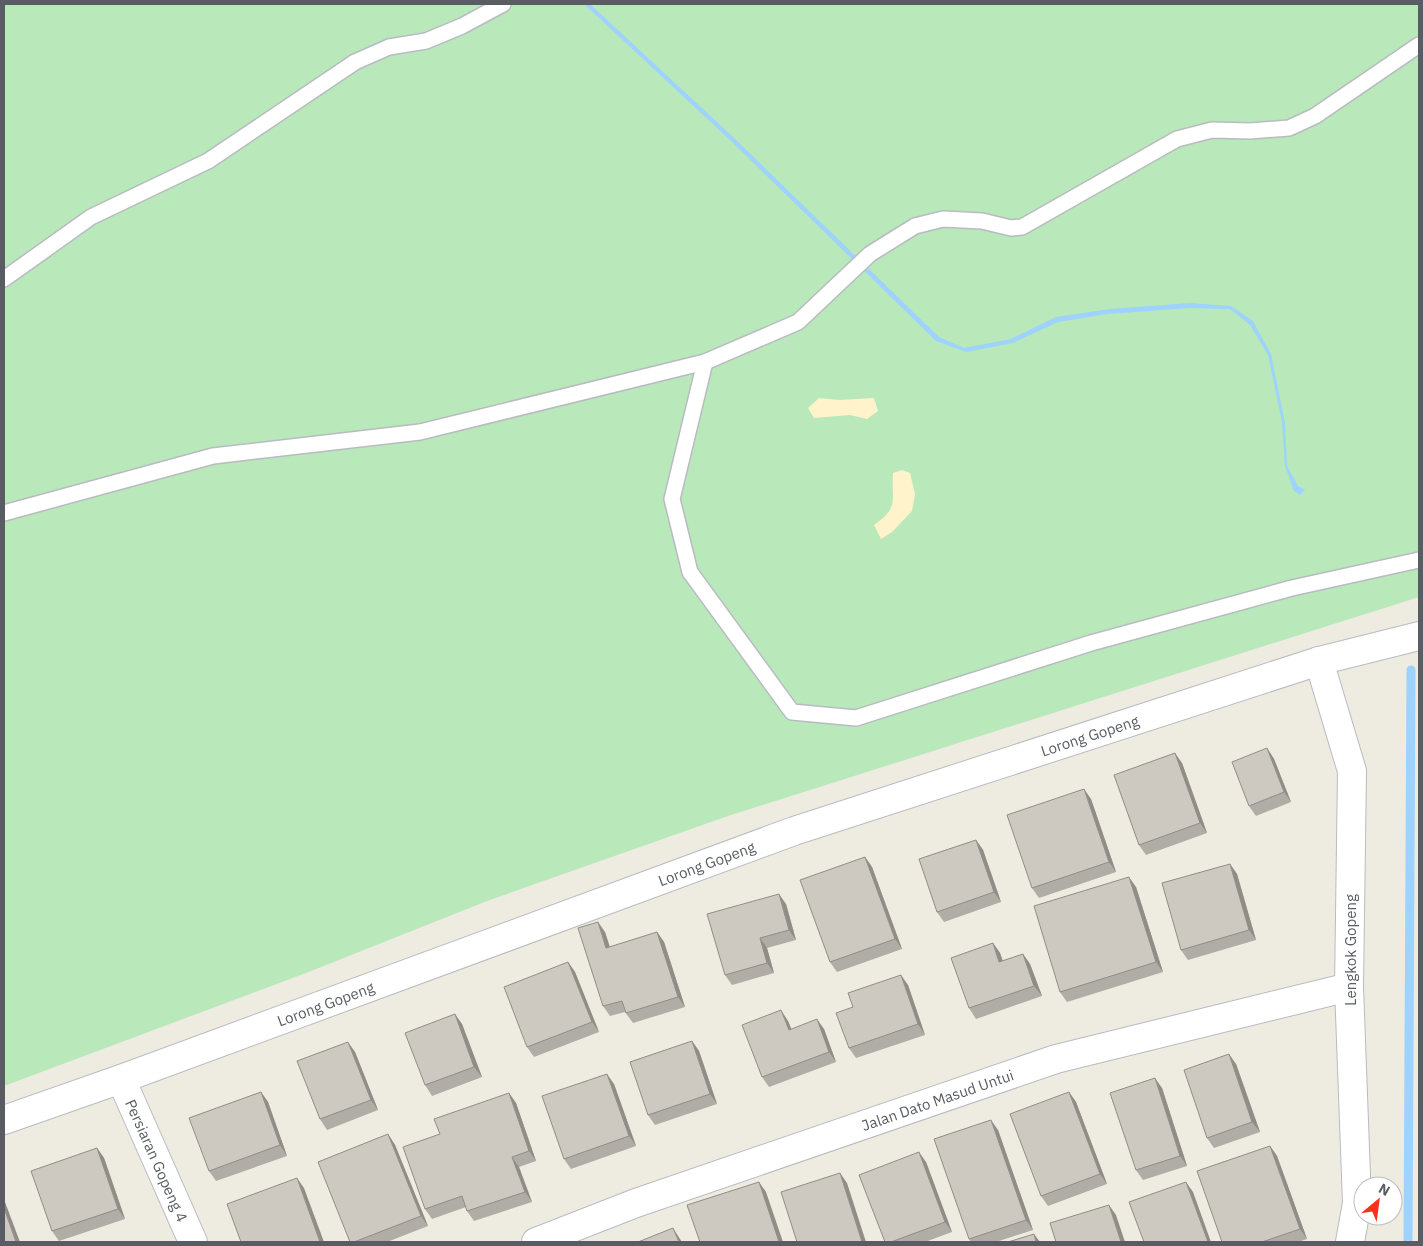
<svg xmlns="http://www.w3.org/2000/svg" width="1423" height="1246" viewBox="0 0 1423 1246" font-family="'IBM Plex Sans',sans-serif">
<rect width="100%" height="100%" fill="#eeebe0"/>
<path fill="#b9e8ba" d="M 4,4 L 1419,4 L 1419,597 L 728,816 L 487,901 L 306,973 L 4,1086 Z"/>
<g fill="#fef3cb">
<path d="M 819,398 L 839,400 L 874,398 L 878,411 L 867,419 L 850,415 L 814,418 L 808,408 Z"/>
<path d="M 902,470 L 910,473 L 915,494 L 912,511 L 892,532 L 881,539 L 874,525 C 900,507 891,500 893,473 Z"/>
</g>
<path fill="#9ed2ff" d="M 584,4 L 590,4 L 732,136 L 939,337 L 964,348 L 1011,339 L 1056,317 L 1110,309 L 1190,303 L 1231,306 L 1253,321 L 1271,354 L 1285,423 L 1287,466 L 1298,486 L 1305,490 L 1300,495 L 1294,491 L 1285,466 L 1282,422 L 1268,355 L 1250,325 L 1230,309 L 1190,308 L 1107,314 L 1058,322 L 1013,343 L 966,352 L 936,341 L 730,140 Z"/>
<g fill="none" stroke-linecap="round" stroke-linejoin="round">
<path stroke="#9ed2ff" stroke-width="9" d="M 1408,1242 L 1411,670"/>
<defs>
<g id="lane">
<path d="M 4,279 L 91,217 L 208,161 L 355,62 L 389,47 L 426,41 L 462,26 L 503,4"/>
<path d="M 705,362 L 672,499 L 690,572 L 792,712 L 856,718 L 1091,643 L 1292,588 L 1419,560"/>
<path d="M 4,513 L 213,456 L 420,432 L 705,362 L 798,322 L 870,254 L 915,226 L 943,219 L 982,221 L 1011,228 L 1022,227 L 1177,139 L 1212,130 L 1250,131 L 1289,128 L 1315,116 L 1419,45"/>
</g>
<g id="street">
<path d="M 1319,661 L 1352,771 L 1349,987 L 1357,1203 L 1350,1242"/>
<path id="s1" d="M 121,1079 L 193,1242"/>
<path id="s2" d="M 4,1120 L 121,1079 L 794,831 L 1319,661 L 1419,636"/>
<path id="s3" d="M 536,1242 L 636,1203 L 1056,1059 L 1349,987"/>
</g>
</defs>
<use href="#lane" stroke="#b8bbc1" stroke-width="18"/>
<use href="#street" stroke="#b8bbc1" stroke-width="30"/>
<use href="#lane" stroke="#fff" stroke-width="15"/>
<use href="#street" stroke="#fff" stroke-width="28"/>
</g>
<g fill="#b0ada6">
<path d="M 1267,748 L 1274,759 L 1291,802 L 1256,816 L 1249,806 Z"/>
<path d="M 1182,763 L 1207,833 L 1146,855 L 1139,845 Z"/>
<path d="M 1091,799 L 1116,872 L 1039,898 L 1032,888 Z"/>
<path d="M 976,840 L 983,850 L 1001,902 L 944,922 L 937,912 Z"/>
<path d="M 865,857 L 872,867 L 902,949 L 837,972 L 830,962 Z"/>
<path d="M 1230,864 L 1237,874 L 1256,940 L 1188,960 L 1181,950 Z"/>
<path d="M 1136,887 L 1163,972 L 1067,1002 L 1060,992 Z"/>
<path d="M 786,904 L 796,940 L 767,948 L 774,973 L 732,985 L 725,975 Z"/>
<path d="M 605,932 L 610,947 L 657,932 L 664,942 L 685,1007 L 633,1023 L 625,1012 L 610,1016 L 603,1006 Z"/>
<path d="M 993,943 L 1000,953 L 1003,961 L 1023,954 L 1030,964 L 1042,996 L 976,1019 L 969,1008 Z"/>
<path d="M 568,962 L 575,972 L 599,1032 L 534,1057 L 527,1047 Z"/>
<path d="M 908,985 L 925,1035 L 856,1058 L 849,1048 L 853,1007 Z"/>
<path d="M 788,1021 L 791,1029 L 824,1029 L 836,1062 L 769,1087 L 762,1077 Z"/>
<path d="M 462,1024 L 482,1077 L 432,1096 L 425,1085 Z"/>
<path d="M 692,1041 L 699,1051 L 717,1104 L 655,1125 L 648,1115 Z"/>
<path d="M 355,1052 L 378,1110 L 327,1130 L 320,1119 Z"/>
<path d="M 1236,1064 L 1260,1132 L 1214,1148 L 1207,1138 Z"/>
<path d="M 614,1084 L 636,1146 L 571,1169 L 564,1159 Z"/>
<path d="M 1162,1088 L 1187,1166 L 1143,1180 L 1136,1170 Z"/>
<path d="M 261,1092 L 268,1102 L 287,1156 L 216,1181 L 209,1171 Z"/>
<path d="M 1069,1092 L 1076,1102 L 1107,1184 L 1048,1206 L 1041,1196 Z"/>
<path d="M 509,1093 L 516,1103 L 536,1161 L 519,1167 L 532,1202 L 474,1221 L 467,1211 L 466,1207 L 432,1219 L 425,1209 L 440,1134 Z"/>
<path d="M 998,1130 L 1033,1230 L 996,1242 L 971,1242 L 969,1239 Z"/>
<path d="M 388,1134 L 395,1145 L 428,1226 L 387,1242 L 350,1242 Z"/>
<path d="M 1270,1146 L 1277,1156 L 1307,1239 L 1298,1242 L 1222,1242 Z"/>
<path d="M 97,1148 L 104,1158 L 125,1219 L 59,1241 L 52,1231 Z"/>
<path d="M 926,1162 L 952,1232 L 925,1242 L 885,1242 Z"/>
</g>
<g fill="#908d87">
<path d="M 1267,748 L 1274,759 L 1291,802 L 1284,792 Z"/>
<path d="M 1175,753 L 1182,763 L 1207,833 L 1200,823 Z"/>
<path d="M 1084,789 L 1091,799 L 1116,872 L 1109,862 Z"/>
<path d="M 976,840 L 983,850 L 1001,902 L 994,892 Z"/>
<path d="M 865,857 L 872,867 L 902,949 L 895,939 Z"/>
<path d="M 1230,864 L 1237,874 L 1256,940 L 1249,930 Z"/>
<path d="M 1129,877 L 1136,887 L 1163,972 L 1156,962 Z"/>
<path d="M 779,894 L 786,904 L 796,940 L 789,930 Z"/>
<path d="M 598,922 L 605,932 L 613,958 L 606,948 Z"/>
<path d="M 657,932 L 664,942 L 685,1007 L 678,997 Z"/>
<path d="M 760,938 L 767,948 L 774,973 L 767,963 Z"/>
<path d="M 993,943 L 1000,953 L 1006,972 L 999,962 Z"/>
<path d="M 1023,954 L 1030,964 L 1042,996 L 1034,986 Z"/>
<path d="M 568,962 L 575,972 L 599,1032 L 592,1022 Z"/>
<path d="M 901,975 L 908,985 L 925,1035 L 918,1024 Z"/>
<path d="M 781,1010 L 788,1021 L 796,1040 L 789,1030 Z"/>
<path d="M 455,1014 L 462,1024 L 482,1077 L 474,1067 Z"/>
<path d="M 817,1019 L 824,1029 L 836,1062 L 829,1052 Z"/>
<path d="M 692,1041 L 699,1051 L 717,1104 L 710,1094 Z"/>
<path d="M 348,1042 L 355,1052 L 378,1110 L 371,1100 Z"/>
<path d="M 1229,1054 L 1236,1064 L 1260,1132 L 1252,1122 Z"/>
<path d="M 607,1074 L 614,1084 L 636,1146 L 629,1136 Z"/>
<path d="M 1155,1078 L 1162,1088 L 1187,1166 L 1180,1156 Z"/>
<path d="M 261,1092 L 268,1102 L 287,1156 L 280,1145 Z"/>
<path d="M 1069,1092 L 1076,1102 L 1107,1184 L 1100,1174 Z"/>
<path d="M 509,1093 L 516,1103 L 536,1161 L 529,1151 Z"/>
<path d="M 991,1120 L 998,1130 L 1033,1230 L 1026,1220 Z"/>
<path d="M 388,1134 L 395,1145 L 428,1226 L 421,1216 Z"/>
<path d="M 1270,1146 L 1277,1156 L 1307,1239 L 1300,1229 Z"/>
<path d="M 97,1148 L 104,1158 L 125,1219 L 118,1209 Z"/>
<path d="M 919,1152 L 926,1162 L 952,1232 L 945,1222 Z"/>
<path d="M 512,1157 L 519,1167 L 532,1202 L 525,1192 Z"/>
<path d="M 840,1173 L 847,1183 L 866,1242 L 862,1242 Z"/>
<path d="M 297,1178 L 304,1188 L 324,1242 L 320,1242 Z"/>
<path d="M 759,1182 L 766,1192 L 783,1242 L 779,1242 Z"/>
<path d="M 1186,1182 L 1193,1192 L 1211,1242 L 1208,1242 Z"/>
<path d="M 4,1200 L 5,1202 L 20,1242 L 16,1242 L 4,1208 Z"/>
<path d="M 1109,1205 L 1116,1215 L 1125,1242 L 1121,1242 Z"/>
<path d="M 673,1228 L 680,1239 L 682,1242 L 679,1242 Z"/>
<path d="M 1034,1234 L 1040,1242 L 1036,1242 Z"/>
</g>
<g fill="#cdc9c1" stroke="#908d87">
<path d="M 1267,748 L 1284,792 L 1249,806 L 1232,762 Z"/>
<path d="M 1175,753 L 1200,823 L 1139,845 L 1114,775 Z"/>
<path d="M 1084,789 L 1109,862 L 1032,888 L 1007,815 Z"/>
<path d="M 976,840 L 994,892 L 937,912 L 919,859 Z"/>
<path d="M 865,857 L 895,939 L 830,962 L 800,880 Z"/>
<path d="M 1230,864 L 1249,930 L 1181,950 L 1162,883 Z"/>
<path d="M 1129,877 L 1156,962 L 1060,992 L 1034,906 Z"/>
<path d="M 779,894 L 789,930 L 760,938 L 767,963 L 725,975 L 707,914 Z"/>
<path d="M 598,922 L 606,948 L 657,932 L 678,997 L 626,1013 L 622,1001 L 603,1006 L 578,928 Z"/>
<path d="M 993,943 L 999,962 L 1023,954 L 1034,986 L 969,1008 L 951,958 Z"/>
<path d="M 568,962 L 592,1022 L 527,1047 L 504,987 Z"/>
<path d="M 901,975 L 918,1024 L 849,1048 L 836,1013 L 853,1007 L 848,993 Z"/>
<path d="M 781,1010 L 789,1030 L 817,1019 L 829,1052 L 762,1077 L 742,1025 Z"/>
<path d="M 455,1014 L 474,1067 L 425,1085 L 405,1033 Z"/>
<path d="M 692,1041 L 710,1094 L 648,1115 L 630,1062 Z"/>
<path d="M 348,1042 L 371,1100 L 320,1119 L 297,1061 Z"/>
<path d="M 1229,1054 L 1252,1122 L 1207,1138 L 1184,1070 Z"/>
<path d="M 607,1074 L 629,1136 L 564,1159 L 542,1096 Z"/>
<path d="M 1155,1078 L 1180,1156 L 1136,1170 L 1110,1093 Z"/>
<path d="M 261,1092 L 280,1145 L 209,1171 L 189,1118 Z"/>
<path d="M 1069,1092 L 1100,1174 L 1041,1196 L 1010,1114 Z"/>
<path d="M 509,1093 L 529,1151 L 512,1157 L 525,1192 L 467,1211 L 462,1196 L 425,1209 L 403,1147 L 440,1134 L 434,1119 Z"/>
<path d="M 991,1120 L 1026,1220 L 969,1239 L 934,1139 Z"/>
<path d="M 388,1134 L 421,1216 L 354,1242 L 350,1242 L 318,1162 Z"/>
<path d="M 1270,1146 L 1300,1229 L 1262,1242 L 1222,1242 L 1197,1171 Z"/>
<path d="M 97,1148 L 118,1209 L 52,1231 L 31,1171 Z"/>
<path d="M 919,1152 L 945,1222 L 891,1242 L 885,1242 L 859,1175 Z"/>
<path d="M 840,1173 L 862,1242 L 797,1242 L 781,1192 Z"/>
<path d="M 297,1178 L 320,1242 L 241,1242 L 227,1204 Z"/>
<path d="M 759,1182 L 779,1242 L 700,1242 L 687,1205 Z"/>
<path d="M 1186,1182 L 1208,1242 L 1144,1242 L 1129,1202 Z"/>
<path d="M 1109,1205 L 1121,1242 L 1056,1242 L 1050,1223 Z"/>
<path d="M 4,1208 L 16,1242 L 4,1242 Z"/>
<path d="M 673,1228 L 679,1242 L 638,1242 Z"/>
<path d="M 1034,1234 L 1036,1242 L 1008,1242 Z"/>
</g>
<g text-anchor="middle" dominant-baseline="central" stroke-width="4.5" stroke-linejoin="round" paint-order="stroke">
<g font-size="15" fill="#595d63" stroke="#fff">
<text stroke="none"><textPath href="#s2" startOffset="1152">Lorong Gopeng</textPath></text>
<text stroke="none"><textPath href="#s2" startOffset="748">Lorong Gopeng</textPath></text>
<text transform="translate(1350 950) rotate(-90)">Lengkok Gopeng</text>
<text stroke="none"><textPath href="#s2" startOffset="342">Lorong Gopeng</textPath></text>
<text stroke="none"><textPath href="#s3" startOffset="426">Jalan Dato Masud Untui</textPath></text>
<text stroke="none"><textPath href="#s1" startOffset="89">Persiaran Gopeng 4</textPath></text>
</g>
</g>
<rect width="1423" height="1246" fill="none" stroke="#595d63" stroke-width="10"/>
<g transform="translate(1378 1201) rotate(29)"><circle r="24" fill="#ffffff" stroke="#bdbec1"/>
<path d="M0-4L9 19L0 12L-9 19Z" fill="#f9311a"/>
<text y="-8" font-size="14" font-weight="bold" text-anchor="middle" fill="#595d63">N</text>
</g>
</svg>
